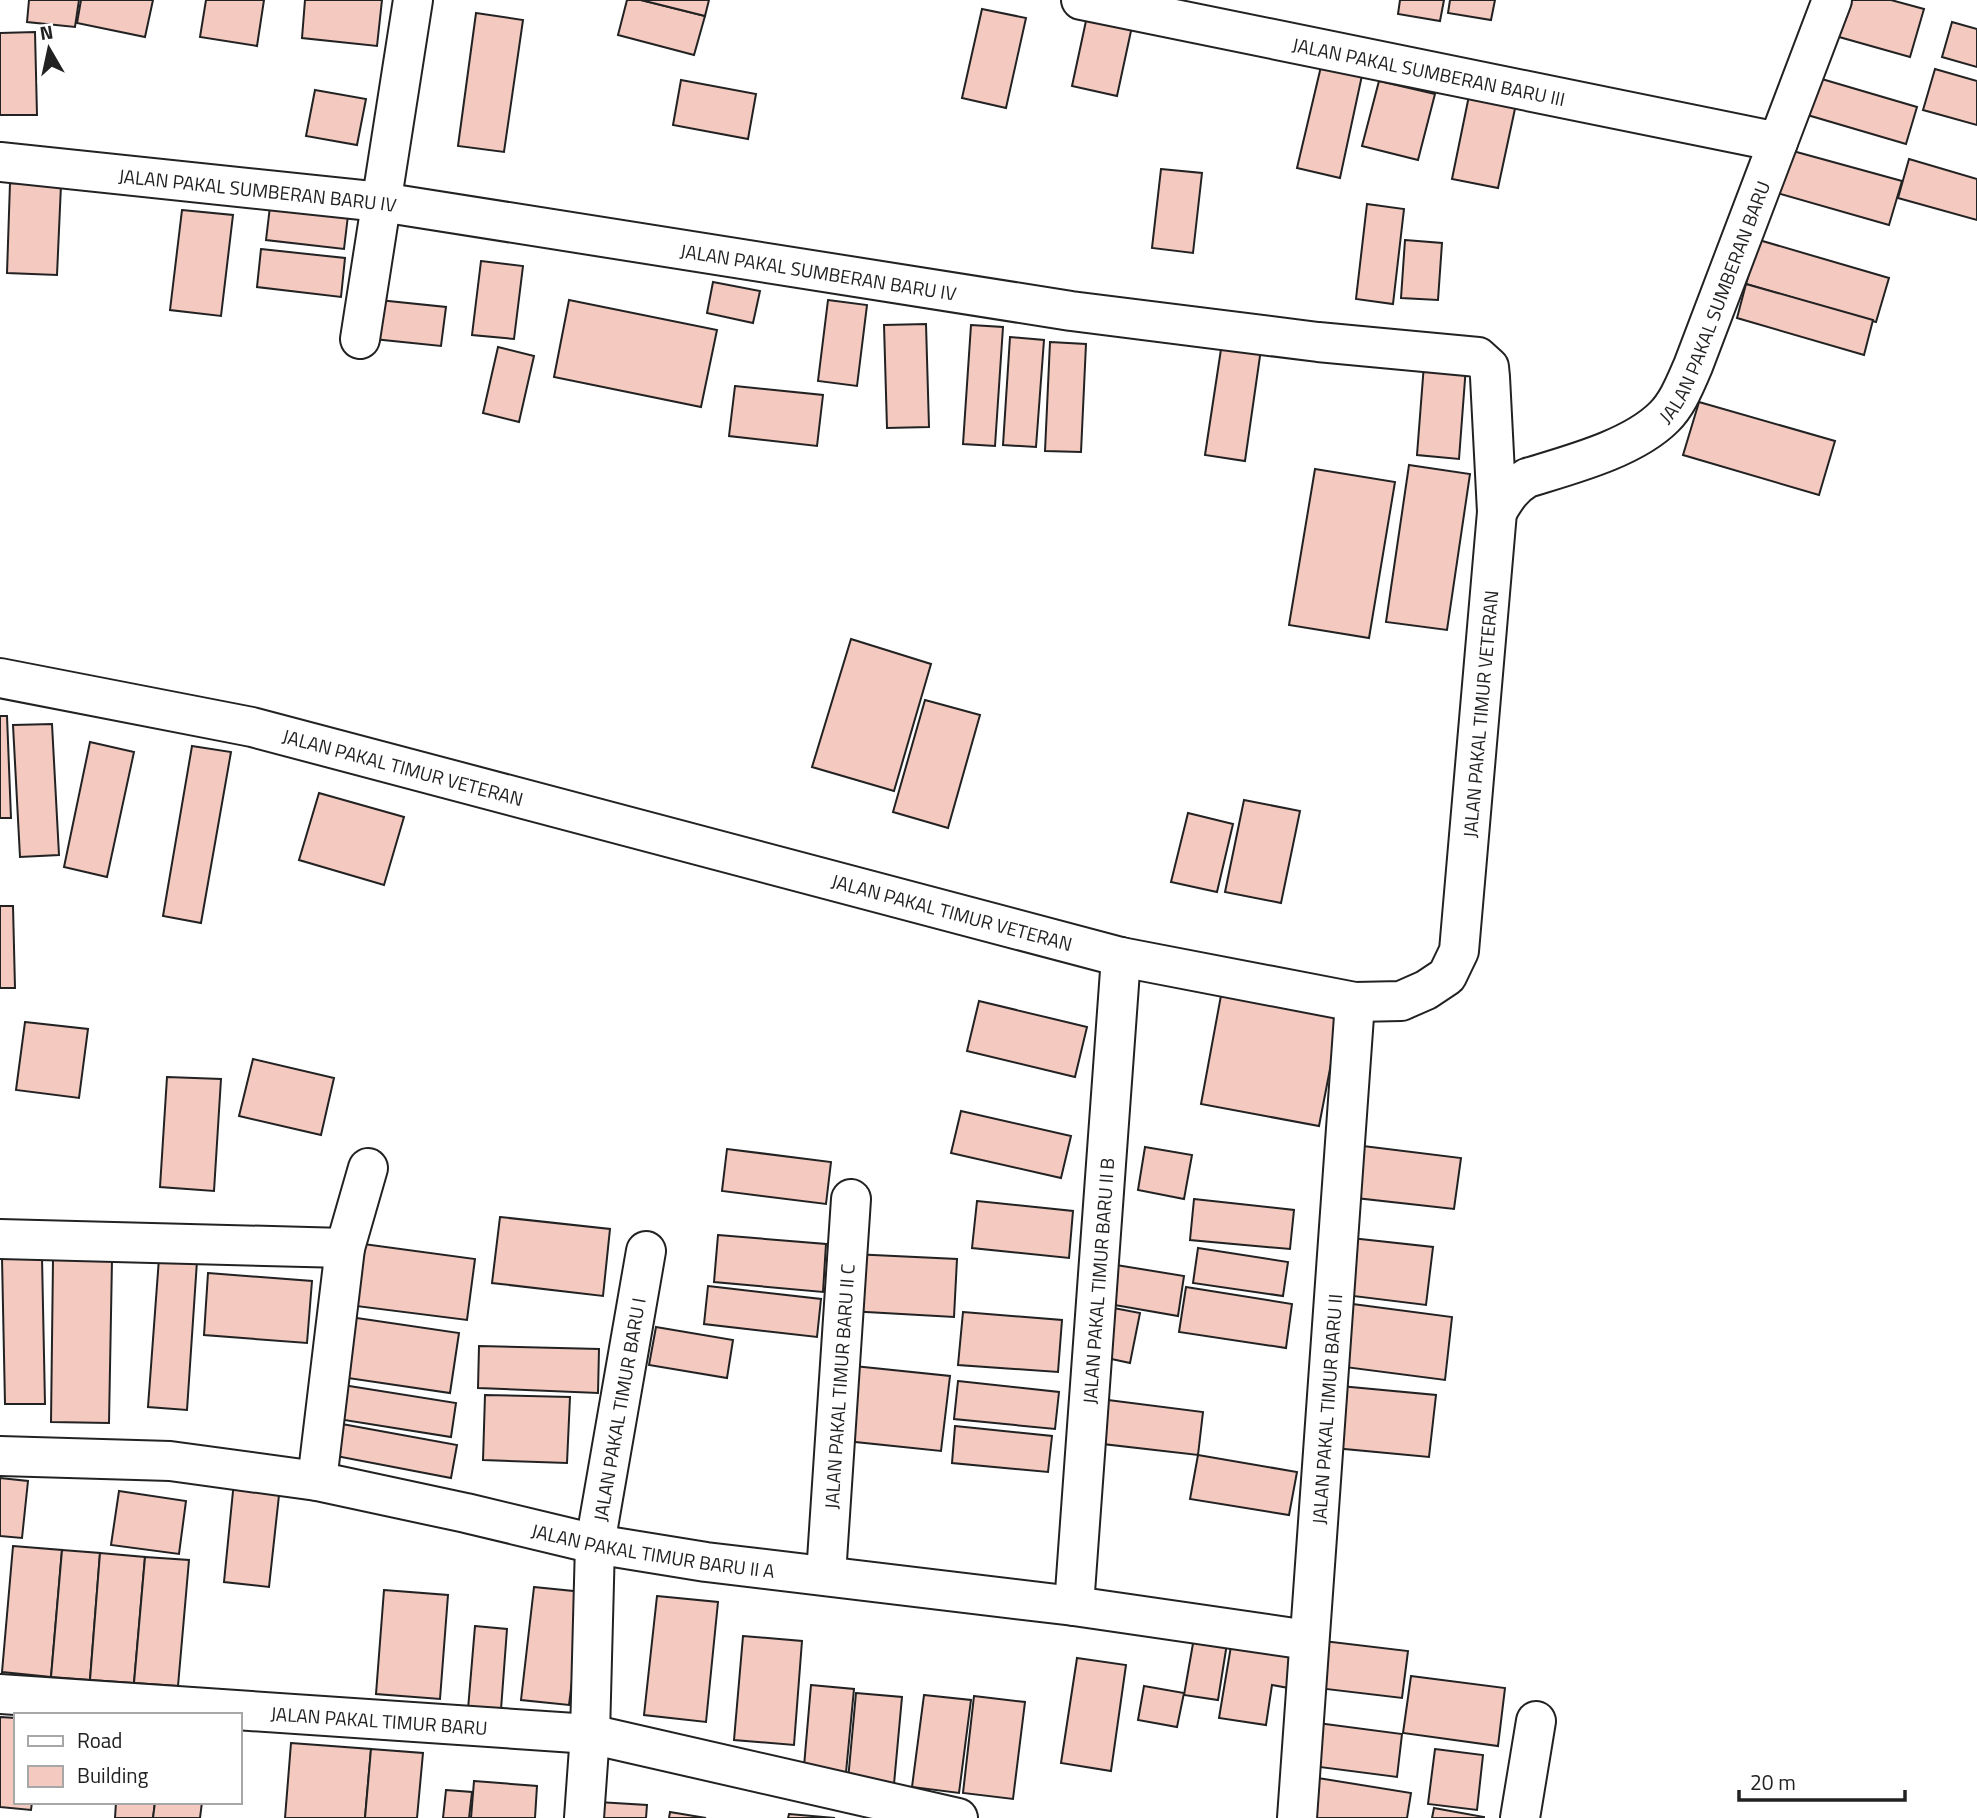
<svg xmlns="http://www.w3.org/2000/svg" width="1977" height="1818" viewBox="0 0 1977 1818" font-family="'Titillium Web',sans-serif">
<rect width="100%" height="100%" fill="#fff"/>
<g fill="#f3c9c0" stroke="#222" stroke-width="2">
<path d="M 29,0 L 79,0 L 75,27 L 27,22 Z"/>
<path d="M 81,0 L 153,0 L 145,37 L 77,23 Z"/>
<path d="M 206,0 L 264,0 L 257,46 L 200,37 Z"/>
<path d="M 305,0 L 382,0 L 377,46 L 302,38 Z"/>
<path d="M 627,0 L 641,0 L 705,16 L 694,55 L 618,35 Z"/>
<path d="M 641,0 L 709,0 L 705,16 Z"/>
<path d="M 1400,0 L 1444,0 L 1440,21 L 1398,14 Z"/>
<path d="M 1450,0 L 1495,0 L 1491,20 L 1448,13 Z"/>
<path d="M 1842,0 L 1891,0 L 1924,9 L 1910,57 L 1832,35 Z"/>
<path d="M 1089,7 L 1134,17 L 1117,96 L 1072,86 Z"/>
<path d="M 982,9 L 1026,18 L 1006,108 L 962,98 Z"/>
<path d="M 476,13 L 523,20 L 504,152 L 458,146 Z"/>
<path d="M 1952,22 L 1977,29 L 1977,67 L 1942,57 Z"/>
<path d="M 35,32 L 37,115 L 0,115 L 0,33 Z"/>
<path d="M 1323,58 L 1364,66 L 1340,178 L 1297,168 Z"/>
<path d="M 1935,69 L 1977,81 L 1977,125 L 1923,110 Z"/>
<path d="M 1815,77 L 1917,107 L 1906,144 L 1804,114 Z"/>
<path d="M 681,80 L 756,94 L 748,139 L 673,125 Z"/>
<path d="M 1379,81 L 1435,94 L 1418,160 L 1362,146 Z"/>
<path d="M 1472,81 L 1519,90 L 1498,188 L 1452,179 Z"/>
<path d="M 315,90 L 366,99 L 357,145 L 306,136 Z"/>
<path d="M 1782,148 L 1902,181 L 1889,225 L 1770,191 Z"/>
<path d="M 1909,159 L 1977,179 L 1977,220 L 1898,198 Z"/>
<path d="M 1161,169 L 1202,173 L 1193,253 L 1152,248 Z"/>
<path d="M 10,183 L 61,185 L 57,275 L 7,273 Z"/>
<path d="M 271,198 L 349,207 L 344,249 L 266,240 Z"/>
<path d="M 1367,204 L 1404,209 L 1393,304 L 1356,299 Z"/>
<path d="M 182,210 L 233,215 L 221,316 L 170,310 Z"/>
<path d="M 1405,240 L 1442,243 L 1438,300 L 1401,298 Z"/>
<path d="M 1759,240 L 1889,278 L 1876,322 L 1746,284 Z"/>
<path d="M 261,249 L 345,258 L 341,297 L 257,287 Z"/>
<path d="M 481,261 L 523,266 L 514,339 L 472,335 Z"/>
<path d="M 713,282 L 760,291 L 753,323 L 707,313 Z"/>
<path d="M 1746,284 L 1873,320 L 1864,355 L 1737,318 Z"/>
<path d="M 369,299 L 446,307 L 441,346 L 364,338 Z"/>
<path d="M 569,300 L 717,330 L 701,407 L 554,377 Z"/>
<path d="M 828,300 L 867,305 L 857,386 L 818,381 Z"/>
<path d="M 926,324 L 929,427 L 887,428 L 884,325 Z"/>
<path d="M 971,325 L 1003,327 L 995,446 L 963,444 Z"/>
<path d="M 1223,336 L 1262,342 L 1245,461 L 1205,455 Z"/>
<path d="M 1010,337 L 1044,340 L 1036,447 L 1003,445 Z"/>
<path d="M 1050,342 L 1086,344 L 1081,452 L 1045,451 Z"/>
<path d="M 498,347 L 534,356 L 519,422 L 483,413 Z"/>
<path d="M 1424,364 L 1466,366 L 1459,459 L 1417,455 Z"/>
<path d="M 735,386 L 823,395 L 817,446 L 729,436 Z"/>
<path d="M 1699,402 L 1835,441 L 1819,495 L 1683,455 Z"/>
<path d="M 1409,465 L 1470,474 L 1447,630 L 1386,622 Z"/>
<path d="M 1315,469 L 1395,482 L 1369,638 L 1289,625 Z"/>
<path d="M 851,639 L 931,664 L 894,791 L 812,767 Z"/>
<path d="M 925,700 L 980,715 L 948,828 L 893,812 Z"/>
<path d="M 0,716 L 7,716 L 11,818 L 0,818 Z"/>
<path d="M 52,724 L 59,855 L 20,857 L 13,725 Z"/>
<path d="M 90,742 L 134,752 L 107,877 L 64,867 Z"/>
<path d="M 192,746 L 231,752 L 201,923 L 163,916 Z"/>
<path d="M 319,793 L 404,817 L 384,885 L 299,860 Z"/>
<path d="M 1244,800 L 1300,811 L 1281,903 L 1225,892 Z"/>
<path d="M 1188,813 L 1233,824 L 1217,892 L 1171,882 Z"/>
<path d="M 0,906 L 13,906 L 15,988 L 0,988 Z"/>
<path d="M 1222,990 L 1341,1012 L 1319,1126 L 1201,1104 Z"/>
<path d="M 979,1001 L 1087,1027 L 1075,1077 L 967,1051 Z"/>
<path d="M 25,1022 L 88,1029 L 79,1098 L 16,1090 Z"/>
<path d="M 253,1059 L 334,1078 L 321,1135 L 239,1116 Z"/>
<path d="M 167,1077 L 221,1079 L 214,1191 L 160,1187 Z"/>
<path d="M 961,1111 L 1071,1136 L 1061,1178 L 951,1153 Z"/>
<path d="M 1363,1146 L 1461,1158 L 1454,1209 L 1356,1198 Z"/>
<path d="M 1145,1147 L 1192,1155 L 1184,1199 L 1138,1190 Z"/>
<path d="M 727,1149 L 831,1162 L 826,1204 L 722,1191 Z"/>
<path d="M 1194,1199 L 1294,1210 L 1290,1249 L 1190,1240 Z"/>
<path d="M 977,1201 L 1073,1211 L 1069,1258 L 972,1248 Z"/>
<path d="M 500,1217 L 610,1229 L 603,1296 L 492,1283 Z"/>
<path d="M 718,1235 L 826,1244 L 823,1292 L 714,1282 Z"/>
<path d="M 1351,1238 L 1433,1247 L 1426,1305 L 1345,1295 Z"/>
<path d="M 356,1243 L 475,1259 L 467,1320 L 348,1305 Z"/>
<path d="M 1198,1248 L 1288,1262 L 1283,1296 L 1193,1283 Z"/>
<path d="M 852,1254 L 957,1259 L 954,1317 L 849,1311 Z"/>
<path d="M 42,1257 L 45,1404 L 5,1404 L 2,1258 Z"/>
<path d="M 159,1258 L 197,1261 L 187,1410 L 148,1407 Z"/>
<path d="M 53,1260 L 112,1260 L 109,1423 L 51,1422 Z"/>
<path d="M 1110,1264 L 1184,1276 L 1178,1316 L 1103,1303 Z"/>
<path d="M 208,1273 L 312,1281 L 307,1343 L 204,1335 Z"/>
<path d="M 708,1286 L 821,1299 L 817,1337 L 704,1324 Z"/>
<path d="M 1186,1287 L 1292,1304 L 1286,1348 L 1179,1332 Z"/>
<path d="M 1345,1303 L 1452,1317 L 1445,1380 L 1337,1366 Z"/>
<path d="M 1103,1306 L 1140,1313 L 1130,1363 L 1093,1355 Z"/>
<path d="M 963,1312 L 1062,1320 L 1058,1372 L 958,1365 Z"/>
<path d="M 350,1317 L 459,1333 L 450,1393 L 341,1377 Z"/>
<path d="M 656,1327 L 733,1340 L 727,1378 L 649,1365 Z"/>
<path d="M 479,1346 L 599,1349 L 598,1393 L 478,1388 Z"/>
<path d="M 854,1366 L 950,1376 L 941,1451 L 846,1441 Z"/>
<path d="M 958,1381 L 1059,1392 L 1055,1429 L 954,1419 Z"/>
<path d="M 343,1385 L 456,1403 L 451,1437 L 338,1419 Z"/>
<path d="M 1340,1386 L 1436,1395 L 1429,1457 L 1334,1448 Z"/>
<path d="M 485,1395 L 570,1397 L 567,1463 L 483,1460 Z"/>
<path d="M 1108,1400 L 1203,1412 L 1198,1455 L 1103,1444 Z"/>
<path d="M 342,1424 L 457,1445 L 451,1478 L 336,1456 Z"/>
<path d="M 955,1426 L 1052,1436 L 1048,1472 L 952,1463 Z"/>
<path d="M 1198,1455 L 1297,1472 L 1289,1515 L 1190,1499 Z"/>
<path d="M 0,1478 L 28,1481 L 22,1538 L 0,1536 Z"/>
<path d="M 234,1481 L 280,1486 L 269,1587 L 224,1582 Z"/>
<path d="M 119,1491 L 186,1501 L 179,1554 L 111,1545 Z"/>
<path d="M 13,1546 L 62,1550 L 51,1677 L 2,1672 Z"/>
<path d="M 62,1550 L 100,1553 L 90,1680 L 51,1677 Z"/>
<path d="M 100,1553 L 145,1557 L 134,1683 L 90,1680 Z"/>
<path d="M 145,1557 L 189,1560 L 178,1686 L 134,1683 Z"/>
<path d="M 534,1587 L 583,1592 L 569,1705 L 521,1700 Z"/>
<path d="M 384,1590 L 448,1595 L 440,1699 L 376,1694 Z"/>
<path d="M 657,1596 L 718,1602 L 706,1722 L 644,1715 Z"/>
<path d="M 475,1626 L 507,1629 L 500,1723 L 467,1721 Z"/>
<path d="M 1195,1632 L 1228,1637 L 1218,1700 L 1184,1695 Z"/>
<path d="M 743,1636 L 802,1641 L 794,1745 L 734,1740 Z"/>
<path d="M 1315,1640 L 1408,1651 L 1402,1698 L 1309,1687 Z"/>
<path d="M 1231,1646 L 1300,1656 L 1294,1689 L 1272,1685 L 1266,1725 L 1219,1718 Z"/>
<path d="M 1077,1658 L 1126,1665 L 1111,1771 L 1061,1763 Z"/>
<path d="M 1411,1676 L 1505,1688 L 1498,1746 L 1403,1733 Z"/>
<path d="M 811,1685 L 854,1689 L 845,1783 L 803,1778 Z"/>
<path d="M 1144,1686 L 1184,1693 L 1177,1727 L 1138,1720 Z"/>
<path d="M 856,1693 L 902,1697 L 894,1784 L 848,1780 Z"/>
<path d="M 924,1695 L 971,1700 L 959,1793 L 912,1787 Z"/>
<path d="M 974,1696 L 1025,1702 L 1013,1799 L 963,1793 Z"/>
<path d="M 0,1717 L 16,1718 L 16,1802 L 32,1802 L 31,1810 L 0,1807 Z"/>
<path d="M 1310,1722 L 1402,1734 L 1397,1777 L 1304,1765 Z"/>
<path d="M 291,1743 L 371,1749 L 365,1818 L 285,1818 Z"/>
<path d="M 371,1749 L 423,1753 L 417,1818 L 365,1818 Z"/>
<path d="M 1435,1749 L 1483,1755 L 1477,1810 L 1428,1804 Z"/>
<path d="M 1318,1778 L 1411,1793 L 1407,1818 L 1311,1818 Z"/>
<path d="M 474,1781 L 537,1786 L 535,1818 L 471,1818 Z"/>
<path d="M 446,1790 L 472,1792 L 469,1818 L 443,1818 Z"/>
<path d="M 116,1802 L 155,1802 L 153,1818 L 115,1818 Z"/>
<path d="M 155,1802 L 202,1802 L 200,1818 L 153,1818 Z"/>
<path d="M 598,1802 L 647,1805 L 646,1818 L 597,1818 Z"/>
<path d="M 1434,1808 L 1484,1817 L 1484,1818 L 1432,1818 Z"/>
<path d="M 670,1812 L 706,1818 L 669,1818 Z"/>
<path d="M 789,1814 L 835,1818 L 788,1818 Z"/>
</g>
<g fill="none" stroke-linecap="round" stroke-linejoin="round">
<defs>
<g id="street">
<path id="s1" d="M 1081,0 L 1778,142"/>
<path id="s2" d="M 0,162 L 381,202 L 1071,311 L 1318,342 L 1478,357 L 1489,367 L 1490,377 L 1497,512 L 1459,951 L 1447,976 L 1426,990 L 1401,1001 L 1355,1002 L 1121,957 L 252,727 L 0,678"/>
<path d="M 360,339 L 413,0"/>
<path id="s3" d="M 1497,512 C 1506,497 1512,487 1527,478 C 1569,465 1632,449 1664,417 C 1678,403 1685,384 1693,366 L 1832,0"/>
<path d="M 0,1239 L 345,1248"/>
<path id="s4" d="M 0,1456 L 170,1461 L 317,1481 L 466,1513 L 595,1544 L 706,1562 L 1074,1606 L 1308,1640"/>
<path d="M 317,1481 L 345,1248 L 368,1168"/>
<path id="s5" d="M 826,1575 L 851,1199"/>
<path id="s6" d="M 1074,1606 L 1121,957"/>
<path id="s7" d="M 0,1694 L 590,1734 L 958,1818"/>
<path id="s8" d="M 584,1818 L 590,1734 L 595,1544 L 646,1251"/>
<path id="s9" d="M 1297,1818 L 1355,1002"/>
<path d="M 1520,1818 L 1536,1721"/>
</g>
</defs>
<use href="#street" stroke="#222" stroke-width="42"/>
<use href="#street" stroke="#fff" stroke-width="38"/>
</g>
<g text-anchor="middle" dominant-baseline="central" stroke-width="5" stroke-linejoin="round" paint-order="stroke">
<g font-size="19" fill="#222" stroke="#fff">
<text stroke="none"><textPath href="#s1" startOffset="355">JALAN PAKAL SUMBERAN BARU III</textPath></text>
<text stroke="none"><textPath href="#s2" startOffset="259">JALAN PAKAL SUMBERAN BARU IV</textPath></text>
<text stroke="none"><textPath href="#s2" startOffset="826">JALAN PAKAL SUMBERAN BARU IV</textPath></text>
<text stroke="none"><textPath href="#s3" startOffset="324">JALAN PAKAL SUMBERAN BARU</textPath></text>
<text transform="translate(1480 714) rotate(-85)">JALAN PAKAL TIMUR VETERAN</text>
<text transform="translate(403 767) rotate(15)">JALAN PAKAL TIMUR VETERAN</text>
<text transform="translate(952 912) rotate(15)">JALAN PAKAL TIMUR VETERAN</text>
<text stroke="none"><textPath href="#s6" startOffset="326">JALAN PAKAL TIMUR BARU II B</textPath></text>
<text stroke="none"><textPath href="#s5" startOffset="189">JALAN PAKAL TIMUR BARU II C</textPath></text>
<text stroke="none"><textPath href="#s8" startOffset="411">JALAN PAKAL TIMUR BARU I</textPath></text>
<text stroke="none"><textPath href="#s9" startOffset="410">JALAN PAKAL TIMUR BARU II</textPath></text>
<text stroke="none"><textPath href="#s4" startOffset="662">JALAN PAKAL TIMUR BARU II A</textPath></text>
<text stroke="none"><textPath href="#s7" startOffset="380">JALAN PAKAL TIMUR BARU</textPath></text>
</g>
</g>
<rect x="14" y="1713" width="228" height="91" fill="#ffffff" stroke="#a7a7a7" stroke-width="2"/>
<rect x="28" y="1736" width="35" height="10" fill="#ffffff" stroke="#a7a7a7" stroke-width="2"/>
<text x="77" y="1748" font-size="21" fill="#222222">Road</text>
<rect x="28" y="1766" width="35" height="21" fill="#f3c9c0" stroke="#a7a7a7" stroke-width="2"/>
<text x="77" y="1783" font-size="21" fill="#222222">Building</text>
<g transform="translate(49 49) rotate(351)" stroke="#ffffff" stroke-width="5" paint-order="stroke">
<path d="M0-5L12 26L0 18L-12 26Z" fill="#222222"/>
<text y="-10" font-size="19" font-weight="bold" text-anchor="middle" fill="#222222">N</text>
</g>
<path d="M1739 1790v10h166v-10" fill="none" stroke="#222222" stroke-width="3.5"/>
<text x="1750" y="1790" font-size="21" fill="#222222" stroke="#ffffff" stroke-width="5" paint-order="stroke">20 m</text>
</svg>
